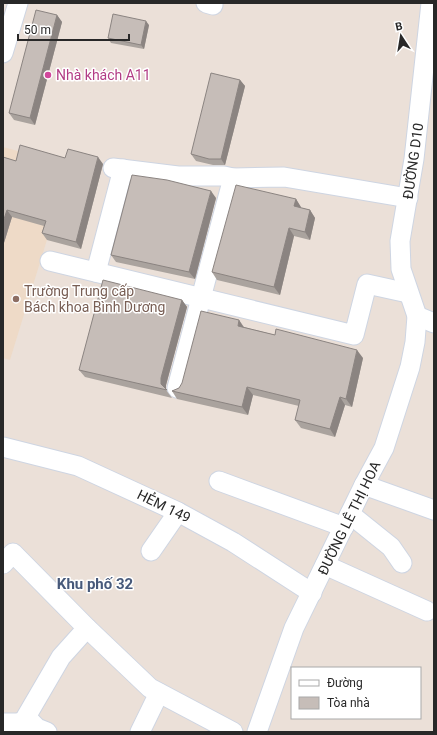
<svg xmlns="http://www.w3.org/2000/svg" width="437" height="735" viewBox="0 0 437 735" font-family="Roboto,sans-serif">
<rect width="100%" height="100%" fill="#ebe0d8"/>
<path fill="#eedac7" d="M 3,147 L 70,165 L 10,360 L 3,358 Z"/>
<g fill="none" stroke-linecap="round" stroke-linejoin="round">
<defs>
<g id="minor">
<path d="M 206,3 L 213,5 L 213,3"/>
<path d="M 3,53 L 18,3"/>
<path d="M 113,168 L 178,176 L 224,176 L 233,178 L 284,177 L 408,198"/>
<path d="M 50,261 L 354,335 L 367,284 L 408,293"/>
<path d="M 96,272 L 123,169"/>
<path d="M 417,316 L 434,323"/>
<path d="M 177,388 L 233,178"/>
<path d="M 3,447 L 78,466 L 178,512 L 233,542 L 312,593"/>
<path d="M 219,481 L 344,527"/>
<path d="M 364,485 L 434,510"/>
<path d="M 350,514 L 391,547 L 402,563"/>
<path d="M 151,551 L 178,512"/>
<path d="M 3,564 L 13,553 L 87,628 L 150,688 L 233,732"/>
<path d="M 325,565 L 427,611"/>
<path d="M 3,723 L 17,723 L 30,721"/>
<path d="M 47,732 L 37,728 L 26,717 L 61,657 L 87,628"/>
<path d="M 140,732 L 159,693"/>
<path d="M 257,732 L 294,628 L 364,485 L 384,448 L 410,367 L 415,342 L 417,316 L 401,269 L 400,241 L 414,159 L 431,3"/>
</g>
</defs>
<use href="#minor" stroke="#ced5e2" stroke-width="21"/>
<use href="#minor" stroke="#fff" stroke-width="19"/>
</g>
<g fill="#aaa39e">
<path d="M 57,15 L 62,22 L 35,125 L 14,120 L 9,113 Z"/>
<path d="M 149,25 L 144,49 L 111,43 L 108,38 Z"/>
<path d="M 240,80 L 245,86 L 225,165 L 213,165 L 196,161 L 191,154 Z"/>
<path d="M 3,157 L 16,161 L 65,158 L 103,164 L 81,249 L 47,240 L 42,233 L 44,226 L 12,217 L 3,246 Z"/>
<path d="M 216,198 L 195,279 L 116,262 L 111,255 Z"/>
<path d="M 296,199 L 301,208 L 310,210 L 315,218 L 310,240 L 294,236 L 280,295 L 217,280 L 212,272 Z"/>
<path d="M 182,300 L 187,307 L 166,385 L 166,390 L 172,398 L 85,377 L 79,370 Z"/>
<path d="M 239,320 L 244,327 L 363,358 L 352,407 L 345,405 L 335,437 L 301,428 L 295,420 L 299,406 L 253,395 L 248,415 L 177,399 L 172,391 L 179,388 Z"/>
</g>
<g fill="#8b8481">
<path d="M 57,15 L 62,22 L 35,125 L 30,118 Z"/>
<path d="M 146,21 L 149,25 L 144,49 L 141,45 Z"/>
<path d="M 240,80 L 245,86 L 225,165 L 221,159 Z"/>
<path d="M 98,157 L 103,164 L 81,249 L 76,242 Z"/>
<path d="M 211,191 L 216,198 L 195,279 L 189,272 Z"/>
<path d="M 296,199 L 301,207 L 300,214 L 294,206 Z"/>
<path d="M 7,210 L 12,217 L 3,246 L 3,222 Z"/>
<path d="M 310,210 L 315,218 L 310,240 L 305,232 Z"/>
<path d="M 289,228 L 294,236 L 280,295 L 274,287 Z"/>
<path d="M 182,300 L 187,307 L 166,385 L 166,390 L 161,384 L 161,378 Z"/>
<path d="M 239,320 L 244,328 L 238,326 Z"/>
<path d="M 357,350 L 363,358 L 352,407 L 346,399 Z"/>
<path d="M 247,387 L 253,395 L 248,415 L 242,407 Z"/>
<path d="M 340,397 L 345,405 L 335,437 L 330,429 Z"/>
</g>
<g fill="#c6bdb8" stroke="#8b8481">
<path d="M 36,10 L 57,15 L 30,118 L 9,113 Z"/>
<path d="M 113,14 L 146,21 L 141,45 L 108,38 Z"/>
<path d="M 211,73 L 240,80 L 221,159 L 209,159 L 191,154 Z"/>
<path d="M 20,145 L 65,158 L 68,149 L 98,157 L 76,242 L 42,233 L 46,221 L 7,210 L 3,222 L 3,157 L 16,161 Z"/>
<path d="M 132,175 L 167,180 L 211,191 L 189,272 L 111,255 Z"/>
<path d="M 236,185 L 296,199 L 294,206 L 310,210 L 305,232 L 289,228 L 274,287 L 212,272 Z"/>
<path d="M 103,280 L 182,300 L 161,378 L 161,384 L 167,390 L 79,370 Z"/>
<path d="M 201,311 L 239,320 L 238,326 L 275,335 L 276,329 L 357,350 L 346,399 L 340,397 L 330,429 L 295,420 L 300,400 L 247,387 L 242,407 L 172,391 L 179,388 L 182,383 Z"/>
</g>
<circle fill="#d1479c" stroke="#fff" stroke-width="1.5" cx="48" cy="75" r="4"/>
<circle fill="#8d6e63" stroke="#fff" stroke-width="1.5" cx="16" cy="299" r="4"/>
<g text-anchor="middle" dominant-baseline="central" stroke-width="3" stroke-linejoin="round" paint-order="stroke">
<g font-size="14" fill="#b23c85" stroke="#fff" text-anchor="start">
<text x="56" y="75">Nhà khách A11</text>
</g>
<g font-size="14" fill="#282828" stroke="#fff">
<text transform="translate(413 161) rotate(-82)">ĐƯỜNG D10</text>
<text transform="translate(164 506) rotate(26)">HẺM 149</text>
<text transform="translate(349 518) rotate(-64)">ĐƯỜNG LÊ THỊ HOA</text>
</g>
<g font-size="14" fill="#785e54" stroke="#fff" text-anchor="start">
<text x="24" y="291">Trường Trung cấp<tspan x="24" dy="16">Bách khoa Bình Dương</tspan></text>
</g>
<g font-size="15" font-weight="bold" fill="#47597a" stroke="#fff">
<text x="95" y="584">Khu phố 32</text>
</g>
</g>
<rect width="437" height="735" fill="none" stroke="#282828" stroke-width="8"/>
<rect x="291" y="667" width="130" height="52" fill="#ffffff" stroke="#a9a9a9"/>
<rect x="299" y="680" width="20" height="6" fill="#ffffff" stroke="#a9a9a9"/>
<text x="327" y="687" font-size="12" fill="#282828">Đường</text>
<rect x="299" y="697" width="20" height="12" fill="#c6bdb8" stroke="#a9a9a9"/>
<text x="327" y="707" font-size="12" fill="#282828">Tòa nhà</text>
<g transform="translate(401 36) rotate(348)" stroke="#ffffff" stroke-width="3" paint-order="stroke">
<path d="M0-3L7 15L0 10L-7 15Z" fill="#282828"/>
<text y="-6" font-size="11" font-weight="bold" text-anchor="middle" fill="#282828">B</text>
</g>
<path d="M18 34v6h111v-6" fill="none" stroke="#282828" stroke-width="2"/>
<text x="24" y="34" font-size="12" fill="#282828" stroke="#ffffff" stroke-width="3" paint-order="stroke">50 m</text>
</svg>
